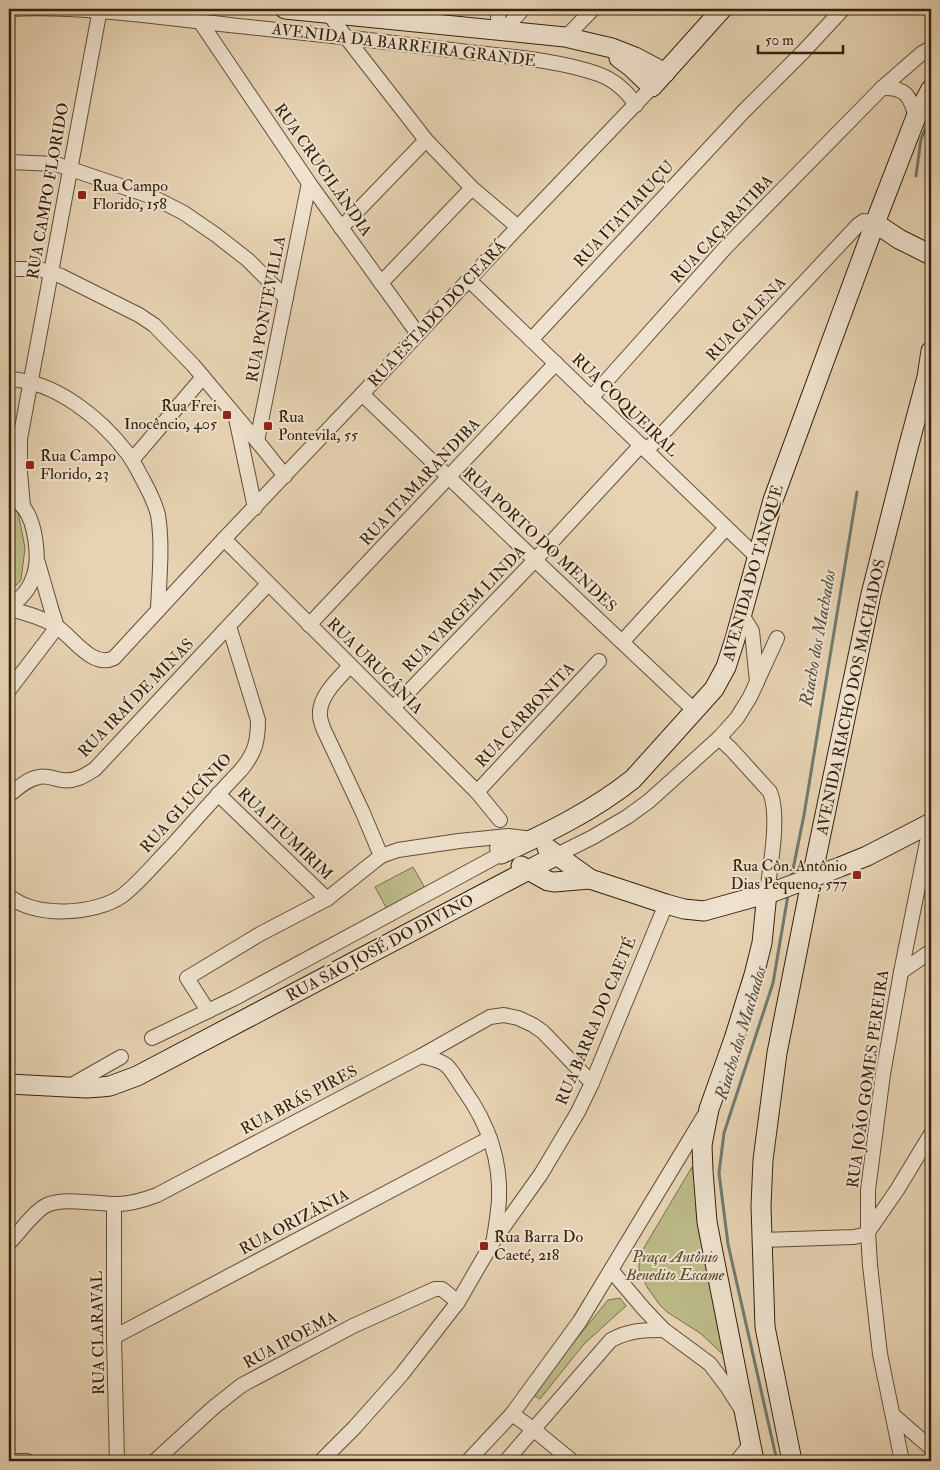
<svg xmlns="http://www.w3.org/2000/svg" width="940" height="1470" viewBox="0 0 940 1470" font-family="'IM FELL Double Pica',serif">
<rect width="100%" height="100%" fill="#e7d3b3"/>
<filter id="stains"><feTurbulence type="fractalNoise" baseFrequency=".004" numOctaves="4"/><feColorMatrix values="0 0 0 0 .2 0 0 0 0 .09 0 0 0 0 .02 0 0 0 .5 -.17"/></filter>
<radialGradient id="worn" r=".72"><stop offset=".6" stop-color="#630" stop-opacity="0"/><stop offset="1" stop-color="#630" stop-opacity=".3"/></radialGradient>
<g fill="#bcba88" stroke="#786e4b">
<path d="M 9,506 L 18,512 L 25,548 L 21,580 L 9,593 Z"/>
<path d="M 413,867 L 425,888 L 387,909 L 375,887 Z"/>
<path d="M 692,1167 L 727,1358 L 700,1333 L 667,1312 L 659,1304 L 647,1287 L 639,1270 L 639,1262 L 642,1251 Z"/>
<path d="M 620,1298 L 626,1306 L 584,1344 L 540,1399 L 532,1394 L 608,1300 Z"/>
</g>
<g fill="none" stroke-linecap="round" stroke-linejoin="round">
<g stroke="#707b70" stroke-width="3">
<path d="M 916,176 L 921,139 L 931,116"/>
<path d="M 791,879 L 804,815 L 857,492"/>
<path d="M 777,1461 L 728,1244 L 719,1173 L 724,1133 L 773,983 L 788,895"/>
</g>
<defs>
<g id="street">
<path d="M 9,9 C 92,5 175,20 258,28 C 328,35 398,43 468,52 C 512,57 557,60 598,74 C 615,80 626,90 636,105"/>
<path d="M 330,9 L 329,14 L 345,36 L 426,140 L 472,188 L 518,227"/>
<path d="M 201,23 L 309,183 L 418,334"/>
<path d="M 497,30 L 499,9"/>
<path d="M 504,30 L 523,9"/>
<path d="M 566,37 L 593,9"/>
<path d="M 882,88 C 906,87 910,96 916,117"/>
<path d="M 9,162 L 56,164 L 153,197 L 184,213 L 216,235 L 248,260 L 286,298"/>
<path d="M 341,228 L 426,140"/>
<path d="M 9,269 L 39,269 L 61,276 L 139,315 L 154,325 L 193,365 L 262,447 L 285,476"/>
<path d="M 469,280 L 757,557"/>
<path d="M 381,283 L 472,188"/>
<path d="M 531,340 L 743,112 L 803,52 L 843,9"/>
<path d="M 9,379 C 55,381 101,418 128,454 C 134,462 138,471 143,480 C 149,491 155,503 158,515 C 163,546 159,579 158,610"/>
<path d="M 362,394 L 535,560 L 694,710"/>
<path d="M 591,398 L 726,247 L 882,88 L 922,53 L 931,48"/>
<path d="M 236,418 L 255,508"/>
<path d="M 257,441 L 309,183"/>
<path d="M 647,450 L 858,225 L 864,221 L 875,223"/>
<path d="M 132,460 L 203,377"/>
<path d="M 9,496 C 14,498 20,503 24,508 C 35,522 40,557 34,575 C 30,589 21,599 9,607"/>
<path d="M 23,507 L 20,472 L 20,439 L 100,9"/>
<path d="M 224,539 L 477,792 L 500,820"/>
<path d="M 38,563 L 51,608 L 57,627"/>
<path d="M 9,609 C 26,613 41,617 56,626 C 73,637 92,669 114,658 L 224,539 L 362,394 L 518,227 L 652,87"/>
<path d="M 742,615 L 752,631 L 757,682"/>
<path d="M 309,625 L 556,363"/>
<path d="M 623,641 L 726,528"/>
<path d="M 350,666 C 338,679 318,697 320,716 C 320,720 322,724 323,728 L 363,813 L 381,856"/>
<path d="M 9,690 L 57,627"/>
<path d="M 393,708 L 535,560 L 641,445"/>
<path d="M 719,738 L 731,749 L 770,792 C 780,816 770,867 767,893"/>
<path d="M 477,792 L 599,661"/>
<path d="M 218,794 L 327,899"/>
<path d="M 9,795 C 18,788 27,779 39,777 C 47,775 54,779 62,780 C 75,782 84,776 95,769 L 268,584"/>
<path d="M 557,855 L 593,837 L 627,817 L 649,801 L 719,738 L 737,718 L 750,697 L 777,638"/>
<path d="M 9,896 C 36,918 94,915 122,896 C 140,882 155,863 171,847 C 194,821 217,795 241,770 C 255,753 258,742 258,720 L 229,626"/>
<path d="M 901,972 L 931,951"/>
<path d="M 208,1011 L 187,978 L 260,934 L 327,899 L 381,856 L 398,850 L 459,841 L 508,836 L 533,839"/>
<path d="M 152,1038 L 235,998 L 501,854 L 497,848"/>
<path d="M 421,1056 C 428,1058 440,1060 446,1065 C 453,1071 458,1082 464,1090 C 487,1122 501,1160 499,1200 C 498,1213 496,1226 494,1238"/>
<path d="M 70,1086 L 121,1057"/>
<path d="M 114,1204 L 114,1337 L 117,1461"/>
<path d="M 762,1240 L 854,1237 L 863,1235 L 868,1232 L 897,1190 L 931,1134"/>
<path d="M 9,1243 C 20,1232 34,1211 47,1205 C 63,1197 98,1204 116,1204 C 131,1204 144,1200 157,1195 L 421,1056 L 490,1017 L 504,1015 L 518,1018 L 533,1025 L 543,1032 L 592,1083"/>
<path d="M 611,1270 L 644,1309 L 664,1330 L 710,1364 L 728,1388 L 740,1407"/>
<path d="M 114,1337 L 490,1138"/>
<path d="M 512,1414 L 533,1429 L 572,1461"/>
<path d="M 893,1415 L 931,1448"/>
<path d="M 9,1461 L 27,1461"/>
<path d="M 155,1461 L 214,1407 L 242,1385 L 353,1326 L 435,1289 L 442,1289 L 458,1302"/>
<path d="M 321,1461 L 355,1427 L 402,1374 L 458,1302 L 494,1240 L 541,1174 L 578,1112 L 592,1083 L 666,904"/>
<path d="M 468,1461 L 512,1414 L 580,1321 L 704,1116"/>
<path d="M 506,1461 L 611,1340 C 630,1330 643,1330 664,1330"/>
<path d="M 737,1461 L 751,1444"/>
<path d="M 902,1461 L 880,1354 L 870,1265 L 868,1232 L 868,1190 L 883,1074 L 901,972 L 931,822"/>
</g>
<g id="secondary">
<path d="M 285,9 L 565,37 L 612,48 L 635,57 L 665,73"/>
<path d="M 619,58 L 630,66 L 652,87 L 722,9"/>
<path d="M 875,223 L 899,239 L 931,255"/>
<path d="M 547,848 L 590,879 L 666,904 L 684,909 L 704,911 L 773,892 L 840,867 L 867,856 L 931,823"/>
<path d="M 501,854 C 547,833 593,811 633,779 L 714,689 L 726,667 L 735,639 L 773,500 L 875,223 L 916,117 L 931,89"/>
<path d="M 521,866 L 548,881 L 554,882 L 590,879"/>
<path d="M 9,1084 L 86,1088 L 101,1087 L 110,1086 L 137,1076 L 557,855"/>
<path d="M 754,1461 L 707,1222 L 703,1171 L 702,1145 L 709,1109 L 734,1039 L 754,975 L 762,943 L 767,893"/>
<path d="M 792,1461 L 765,1327 L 761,1206 L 763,1160 L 777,1053 L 812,877 L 871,594 L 908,448 L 927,377 L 931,351"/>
</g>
</defs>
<use href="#street" stroke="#614e37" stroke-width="16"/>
<use href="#secondary" stroke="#34210e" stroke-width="21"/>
<use href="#street" stroke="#efe2ce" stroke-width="14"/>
<use href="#secondary" stroke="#efe2ce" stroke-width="19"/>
</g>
<g fill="#8f2418" stroke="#efe2ce" stroke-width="2">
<rect x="77" y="190" width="10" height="10" rx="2.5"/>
<rect x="222" y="410" width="10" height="10" rx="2.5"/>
<rect x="263" y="421" width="10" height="10" rx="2.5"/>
<rect x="25" y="460" width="10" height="10" rx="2.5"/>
<rect x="852" y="870" width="10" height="10" rx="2.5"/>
<rect x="479" y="1241" width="10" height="10" rx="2.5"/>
</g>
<g text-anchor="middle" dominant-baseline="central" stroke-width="4" stroke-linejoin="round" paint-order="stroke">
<g font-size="16" fill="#34210e" stroke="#efe2ce">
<text transform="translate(404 45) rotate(7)">AVENIDA DA BARREIRA GRANDE</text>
<text transform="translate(323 170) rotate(55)">RUA CRUCILÂNDIA</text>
<text transform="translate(48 191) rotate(-80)">RUA CAMPO FLORIDO</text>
<text transform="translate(624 214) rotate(-47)">RUA ITATIAIUÇU</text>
<text transform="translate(722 229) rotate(-47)">RUA CAÇARATIBA</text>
<text transform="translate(266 309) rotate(-79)">RUA PONTEVILLA</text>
<text transform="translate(437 314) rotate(-47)">RUA ESTADO DO CEARÁ</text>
<text transform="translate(746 319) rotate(-47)">RUA GALENA</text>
<text transform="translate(625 405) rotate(44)">RUA COQUEIRAL</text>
<text transform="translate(420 482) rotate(-47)">RUA ITAMARANDIBA</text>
<text transform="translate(540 540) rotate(43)">RUA PORTO DO MENDES</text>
<text transform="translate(753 573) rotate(-74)">AVENIDA DO TANQUE</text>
<text transform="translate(464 609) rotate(-46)">RUA VARGEM LINDA</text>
<text transform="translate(375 666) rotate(45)">RUA URUCÂNIA</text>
<text transform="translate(851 697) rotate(-78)">AVENIDA RIACHO DOS MACHADOS</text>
<text transform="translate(136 698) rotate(-46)">RUA IRAÍ DE MINAS</text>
<text transform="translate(525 715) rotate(-47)">RUA CARBONITA</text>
<text transform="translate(186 803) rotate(-48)">RUA GLUCÍNIO</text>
<text transform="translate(285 834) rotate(44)">RUA ITUMIRIM</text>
<text transform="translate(380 948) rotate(-28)">RUA SÃO JOSÉ DO DIVINO</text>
<text transform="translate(596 1021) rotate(-67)">RUA BARRA DO CAETÉ</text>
<text transform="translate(868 1079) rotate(-82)">RUA JOÃO GOMES PEREIRA</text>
<text transform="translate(299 1100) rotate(-28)">RUA BRÁS PIRES</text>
<text transform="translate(294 1222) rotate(-28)">RUA ORIZÂNIA</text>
<text transform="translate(98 1333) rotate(-91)">RUA CLARAVAL</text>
<text transform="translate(290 1340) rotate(-28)">RUA IPOEMA</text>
</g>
<g font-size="16" fill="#34210e" stroke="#efe2ce" text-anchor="start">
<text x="92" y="186">Rua Campo<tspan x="92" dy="18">Florido, 158</tspan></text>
<text x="217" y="406" text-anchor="end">Rua Frei<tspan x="217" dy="18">Inocêncio, 405</tspan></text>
<text x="278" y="417">Rua<tspan x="278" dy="18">Pontevila, 55</tspan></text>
<text x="40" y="456">Rua Campo<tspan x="40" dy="18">Florido, 23</tspan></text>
<text x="847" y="866" text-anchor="end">Rua Côn. Antônio<tspan x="847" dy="18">Dias Pequeno, 577</tspan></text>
<text x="494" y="1237">Rua Barra Do<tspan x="494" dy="18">Caeté, 218</tspan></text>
</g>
<g font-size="16" font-style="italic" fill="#56472c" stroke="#efe2ce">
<text x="675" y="1257">Praça Antônio<tspan x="675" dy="18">Benedito Escame</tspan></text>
</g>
<g font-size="18" font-style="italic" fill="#524e3f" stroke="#efe2ce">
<text transform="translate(818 638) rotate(-80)">Riacho dos Machados</text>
<text transform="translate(741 1033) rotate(-73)">Riacho dos Machados</text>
</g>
</g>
<rect width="940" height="1470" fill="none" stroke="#e7d3b3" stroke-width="30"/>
<rect x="10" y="10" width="920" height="1450" fill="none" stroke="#34210e" stroke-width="2.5"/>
<rect x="15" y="15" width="910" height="1440" fill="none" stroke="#34210e"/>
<path d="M758 45v8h85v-8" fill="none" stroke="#34210e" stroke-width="2.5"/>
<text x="765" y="45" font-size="15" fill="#34210e" stroke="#efe2ce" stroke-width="4" paint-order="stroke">50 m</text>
<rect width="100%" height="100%" filter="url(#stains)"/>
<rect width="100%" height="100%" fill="url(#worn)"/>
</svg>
